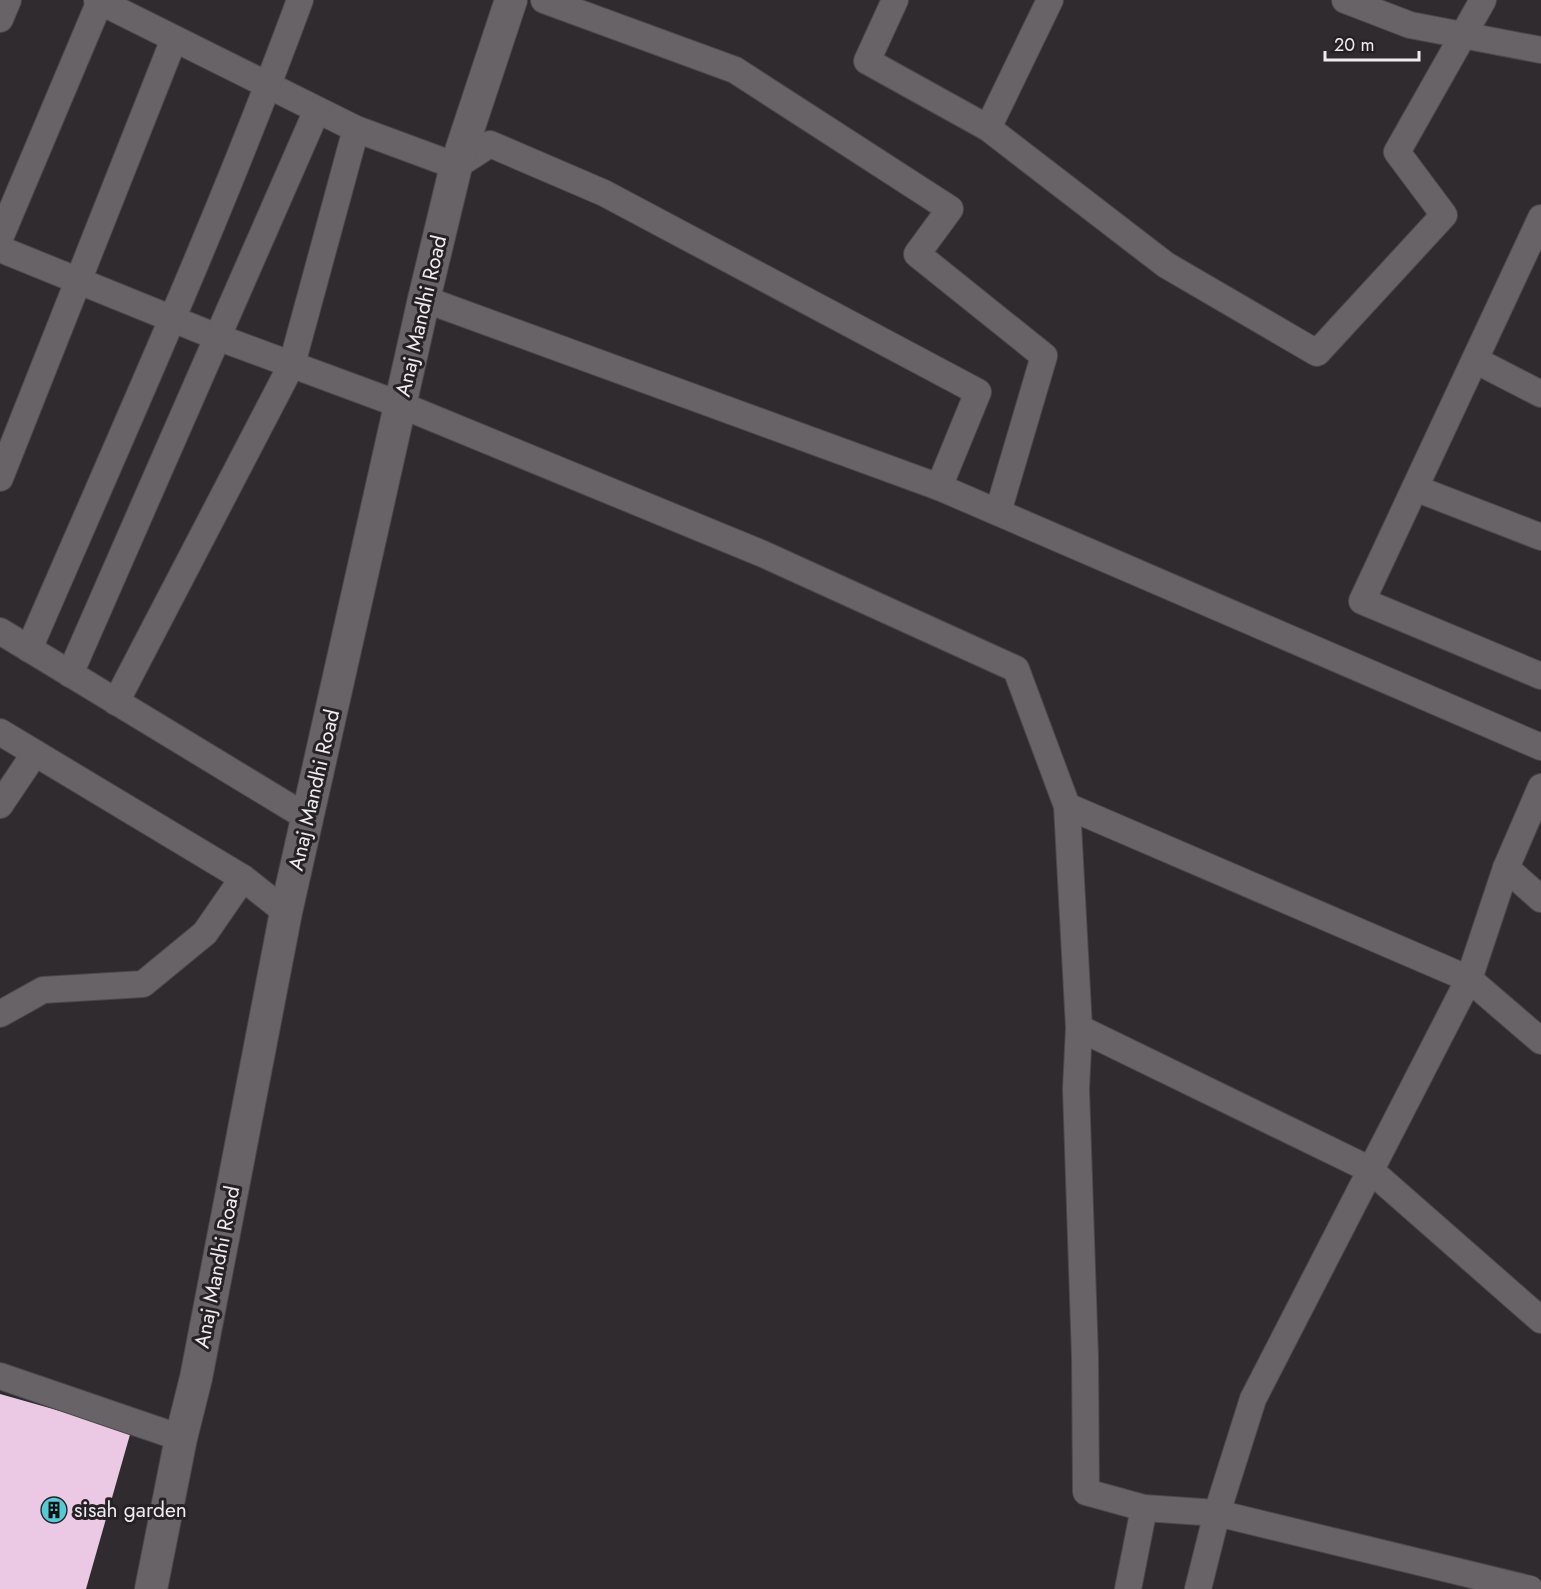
<svg xmlns="http://www.w3.org/2000/svg" width="1541" height="1589" viewBox="0 0 1541 1589" font-family="Jost,sans-serif">
<rect width="100%" height="100%" fill="#2f2b2e"/>
<path fill="#ebc9e5" d="M 0,1394 L 131,1431 L 86,1589 L 0,1589 Z"/>
<g fill="none" stroke-linecap="round" stroke-linejoin="round">
<defs>
<g id="minor">
<path d="M 97,0 L 356,129 L 456,166 L 490,144 L 604,193 L 978,392 L 939,487 L 1541,747"/>
<path d="M 544,0 L 735,70 L 950,209 L 917,254 L 1044,356 L 998,512"/>
<path d="M 895,0 L 867,61 L 988,128"/>
<path d="M 1050,0 L 988,128 L 1166,265 L 1317,353 L 1444,215 L 1397,152 L 1483,0"/>
<path d="M 1345,0 L 1410,25 L 1541,50"/>
<path d="M 0,19 L 8,0"/>
<path d="M 1541,218 L 1362,601 L 1541,676"/>
<path d="M 0,238 L 100,1"/>
<path d="M 0,249 L 217,337 L 401,405 L 763,554 L 1016,669 L 1067,806 L 1079,1028 L 1076,1089 L 1085,1357 L 1086,1492 L 1144,1508 L 1217,1513 L 1530,1589"/>
<path d="M 424,299 L 939,487"/>
<path d="M 1475,360 L 1541,394"/>
<path d="M 0,478 L 174,39"/>
<path d="M 1415,488 L 1541,537"/>
<path d="M 0,631 L 308,818"/>
<path d="M 29,649 C 122,434 219,220 300,0"/>
<path d="M 70,674 L 317,110"/>
<path d="M 116,702 L 292,364 L 356,129"/>
<path d="M 0,732 L 243,878"/>
<path d="M 0,805 L 35,753"/>
<path d="M 1067,806 L 1469,979 L 1541,1041"/>
<path d="M 1506,868 L 1541,899"/>
<path d="M 0,1014 L 43,990 L 143,984 L 205,933 L 243,878 L 286,912"/>
<path d="M 1079,1028 L 1369,1169 L 1541,1320"/>
<path d="M 0,1376 L 181,1438"/>
<path d="M 1128,1589 L 1144,1508"/>
<path d="M 1198,1589 L 1217,1513 L 1253,1399 L 1469,979 L 1506,868 L 1541,787"/>
</g>
<path id="tertiary" d="M 151,1589 L 181,1438 L 196,1378 L 286,912 L 424,299 L 456,166 L 511,0"/>
</defs>
<use href="#minor" stroke="#4b484a" stroke-width="28"/>
<use href="#tertiary" stroke="#4b484a" stroke-width="34"/>
<use href="#minor" stroke="#676367" stroke-width="26"/>
<use href="#tertiary" stroke="#676367" stroke-width="32"/>
</g>
<defs>
<symbol id="building-disc" viewBox="-11 -11 22 22"><circle r="9.5" fill="#52cbd7" stroke="#252124"/><path d="M-4-6H4V6H1V3H-1V6H-4ZM-2.5-4.3h1.7v1.8h-1.7ZM.8-4.3h1.7v1.8H.8ZM-2.5-1h1.7V.8h-1.7ZM.8-1h1.7V.8H.8Z" fill="#111"/></symbol>
</defs>
<g fill-rule="evenodd">
<use href="#building-disc" x="39" y="1495" width="30" height="30"/>
</g>
<g text-anchor="middle" dominant-baseline="central" stroke-width="6" stroke-linejoin="round" paint-order="stroke">
<g font-size="21" fill="#eeecee" stroke="#252124">
<text transform="translate(421 316) rotate(-77)">Anaj Mandhi Road</text>
<text transform="translate(314 790) rotate(-77)">Anaj Mandhi Road</text>
<text transform="translate(217 1267) rotate(-79)">Anaj Mandhi Road</text>
</g>
<g font-size="21" fill="#eeecee" stroke="#252124" text-anchor="start">
<text x="74" y="1510">sisah garden</text>
</g>
</g>
<path d="M1325 51v9h94v-9" fill="none" stroke="#eeecee" stroke-width="3"/>
<text x="1334" y="51" font-size="18" fill="#eeecee" stroke="#252124" stroke-width="4.5" paint-order="stroke">20 m</text>
</svg>
